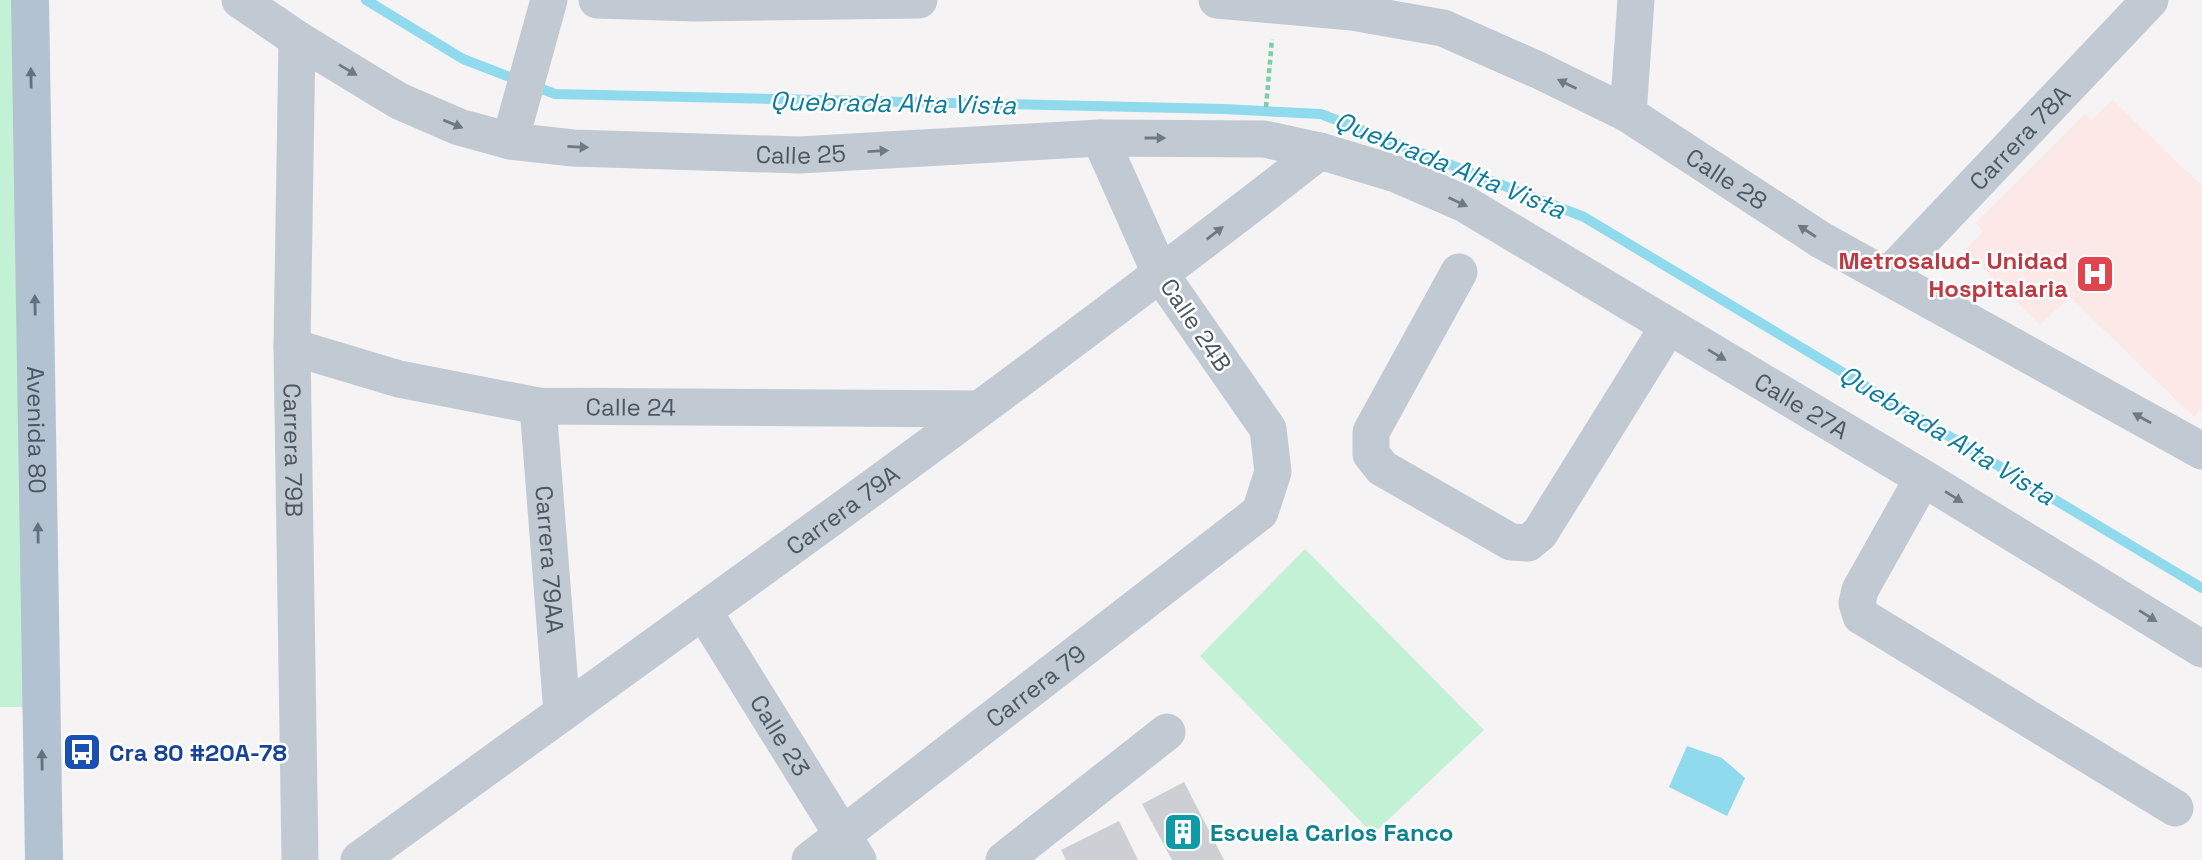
<svg xmlns="http://www.w3.org/2000/svg" width="2202" height="860" viewBox="0 0 2202 860" font-family="'Space Grotesk',sans-serif">
<rect width="100%" height="100%" fill="#f5f3f3"/>
<path fill="#fce8e6" d="M 2113,100 L 2202,186 L 2202,412 L 2199,410 L 2194,417 L 2070,297 L 2040,325 L 1965,250 L 1983,232 L 1976,223 L 2085,114 L 2091,120 Z"/>
<g fill="#c3f1d5">
<path d="M 0,0 L 14,0 L 25,707 L 0,707 Z"/>
<path d="M 1305,549 L 1484,730 L 1373,834 L 1200,656 Z"/>
</g>
<path fill="#90daee" d="M 1687,746 L 1722,758 L 1745,778 L 1727,816 L 1669,787 Z"/>
<g fill="none" stroke-linecap="round" stroke-linejoin="round">
<g stroke="#90daee" stroke-width="10">
<path d="M 366,0 L 463,59 L 520,81"/>
<path d="M 534,86 L 555,94 L 1223,109 L 1321,114 L 1584,217 L 2202,588"/>
</g>
</g>
<g fill="#cdcfd5">
<path d="M 1184,782 L 1224,860 L 1172,860 L 1142,804 Z"/>
<path d="M 1119,821 L 1138,860 L 1066,860 L 1061,850 Z"/>
</g>
<g fill="none" stroke-linecap="round" stroke-linejoin="round">
<path stroke="#7ad0a6" stroke-width="4.5" stroke-dasharray="5 3.5" stroke-linecap="butt" d="M 1266,107 L 1272,39"/>
<g stroke="#c1cad2" stroke-width="37">
<path id="s1" d="M 240,0 L 297,39 L 399,101 L 459,127 L 510,141 L 573,148 L 799,155 L 1100,138 L 1264,139 L 1320,151 L 1396,174 L 1465,204 L 1923,478 L 2202,649"/>
<path d="M 597,0 L 694,3 L 919,0"/>
<path id="s2" d="M 1217,0 L 1352,12 L 1443,28 L 1538,70 L 1628,114 L 1821,240 L 2202,451"/>
<path id="s3" d="M 297,39 L 292,347 L 300,860"/>
<path d="M 1628,114 L 1636,0"/>
<path d="M 510,141 L 549,0"/>
<path d="M 1459,272 L 1371,432 L 1371,454 L 1382,468 L 1511,542 L 1528,543 L 1540,533 L 1668,327"/>
<path id="s4" d="M 1888,276 L 2150,0"/>
<path id="s5" d="M 292,347 L 399,379 L 538,406 L 978,409"/>
<path id="s6" d="M 538,406 L 562,713"/>
<path d="M 1923,478 L 1860,590 L 1857,603 L 1861,616 L 2175,808"/>
<path id="s7" d="M 704,612 L 858,860"/>
<path id="s8" d="M 359,860 C 681,626 1006,396 1320,151"/>
<path id="s9" d="M 810,860 L 1260,512 L 1273,472 L 1268,429 L 1161,275 L 1100,138"/>
<path d="M 1004,860 L 1167,732"/>
</g>
<path stroke="#b3c2d1" stroke-width="38" id="s10" d="M 30,0 L 44,860"/>
</g>
<defs><path id="oneway-solid" d="M-6-.8H1V-3.2L6.5 0L1 3.2V.8H-6Z" transform="scale(1.75)"/></defs>
<g fill="#6e7983">
<use href="#oneway-solid" transform="translate(348 70) rotate(31)"/>
<use href="#oneway-solid" transform="translate(1567 84) rotate(-154)"/>
<use href="#oneway-solid" transform="translate(453 124) rotate(22)"/>
<use href="#oneway-solid" transform="translate(1155 138)"/>
<use href="#oneway-solid" transform="translate(578 147) rotate(3)"/>
<use href="#oneway-solid" transform="translate(878 151) rotate(-3)"/>
<use href="#oneway-solid" transform="translate(1458 202) rotate(25)"/>
<use href="#oneway-solid" transform="translate(1807 231) rotate(-147)"/>
<use href="#oneway-solid" transform="translate(1215 233) rotate(-38)"/>
<use href="#oneway-solid" transform="translate(1717 355) rotate(31)"/>
<use href="#oneway-solid" transform="translate(2142 418) rotate(-151)"/>
<use href="#oneway-solid" transform="translate(1954 497) rotate(32)"/>
<use href="#oneway-solid" transform="translate(2148 616) rotate(32)"/>
</g>
<g fill="#64717d">
<use href="#oneway-solid" transform="translate(31 78) rotate(-91)"/>
<use href="#oneway-solid" transform="translate(35 305) rotate(-91)"/>
<use href="#oneway-solid" transform="translate(38 533) rotate(-91)"/>
<use href="#oneway-solid" transform="translate(42 760) rotate(-91)"/>
</g>
<defs>
<symbol id="hospital-square" viewBox="-11 -11 22 22"><rect x="-9" y="-9" width="18" height="18" rx="4" fill="#e0444e" stroke="#fff"/><path d="M-5-5h3v3.5h4V-5h3V5h-3V1.5h-4V5h-3Z" fill="#fff"/></symbol>
<symbol id="bus-square" viewBox="-11 -11 22 22"><rect x="-9" y="-9" width="18" height="18" rx="4" fill="#1a4fb4" stroke="#fff"/><path d="M-5-6H5V4H4V6H2V4H-2V6H-4V4H-5ZM-3.5-4V0h7V-4ZM-3.5 1.2v1.5H-2V1.2ZM2 1.2v1.5H3.5V1.2Z" fill="#fff"/></symbol>
<symbol id="building-square" viewBox="-11 -11 22 22"><rect x="-9" y="-9" width="18" height="18" rx="4" fill="#0f9aa8" stroke="#fff"/><path d="M-4-6H4V6H1V3H-1V6H-4ZM-2.5-4.3h1.7v1.8h-1.7ZM.8-4.3h1.7v1.8H.8ZM-2.5-1h1.7V.8h-1.7ZM.8-1h1.7V.8H.8Z" fill="#fff"/></symbol>
</defs>
<g fill-rule="evenodd">
<use href="#hospital-square" x="2073" y="252" width="44" height="44"/>
<use href="#bus-square" x="60" y="730" width="44" height="44"/>
<use href="#building-square" x="1161" y="810" width="44" height="44"/>
</g>
<g text-anchor="middle" dominant-baseline="central" stroke-width="5" stroke-linejoin="round" paint-order="stroke">
<g font-size="24" fill="#4a5661" stroke="#fff">
<text stroke="none"><textPath href="#s4" startOffset="191">Carrera 78A</textPath></text>
<text stroke="none"><textPath href="#s1" startOffset="598">Calle 25</textPath></text>
<text stroke="none"><textPath href="#s2" startOffset="550">Calle 28</textPath></text>
<text transform="translate(1196 325) rotate(56)">Calle 24B</text>
<text stroke="none"><textPath href="#s1" startOffset="1666">Calle 27A</textPath></text>
<text stroke="none"><textPath href="#s5" startOffset="346">Calle 24</textPath></text>
<text stroke="none"><textPath href="#s10" startOffset="430">Avenida 80</textPath></text>
<text stroke="none"><textPath href="#s3" startOffset="411">Carrera 79B</textPath></text>
<text stroke="none"><textPath href="#s8" startOffset="597">Carrera 79A</textPath></text>
<text stroke="none"><textPath href="#s6" startOffset="154">Carrera 79AA</textPath></text>
<text stroke="none"><textPath href="#s9" startOffset="285">Carrera 79</textPath></text>
<text stroke="none"><textPath href="#s7" startOffset="145">Calle 23</textPath></text>
</g>
<g font-size="24" font-weight="bold" fill="#be3a42" stroke="#fff" text-anchor="end">
<text x="2068" y="260">Metrosalud- Unidad<tspan x="2068" dy="28">Hospitalaria</tspan></text>
</g>
<g font-size="24" font-weight="bold" fill="#164399" stroke="#fff" text-anchor="start">
<text x="109" y="752">Cra 80 #20A-78</text>
</g>
<g font-size="24" font-weight="bold" fill="#0d838f" stroke="#fff" text-anchor="start">
<text x="1210" y="832">Escuela Carlos Fanco</text>
</g>
<g font-size="26" font-style="italic" fill="#0c7c9b" stroke="#fff">
<text transform="translate(893 103) rotate(1)">Quebrada Alta Vista</text>
<text transform="translate(1450 165) rotate(22)">Quebrada Alta Vista</text>
<text transform="translate(1947 435) rotate(31)">Quebrada Alta Vista</text>
</g>
</g>
</svg>
